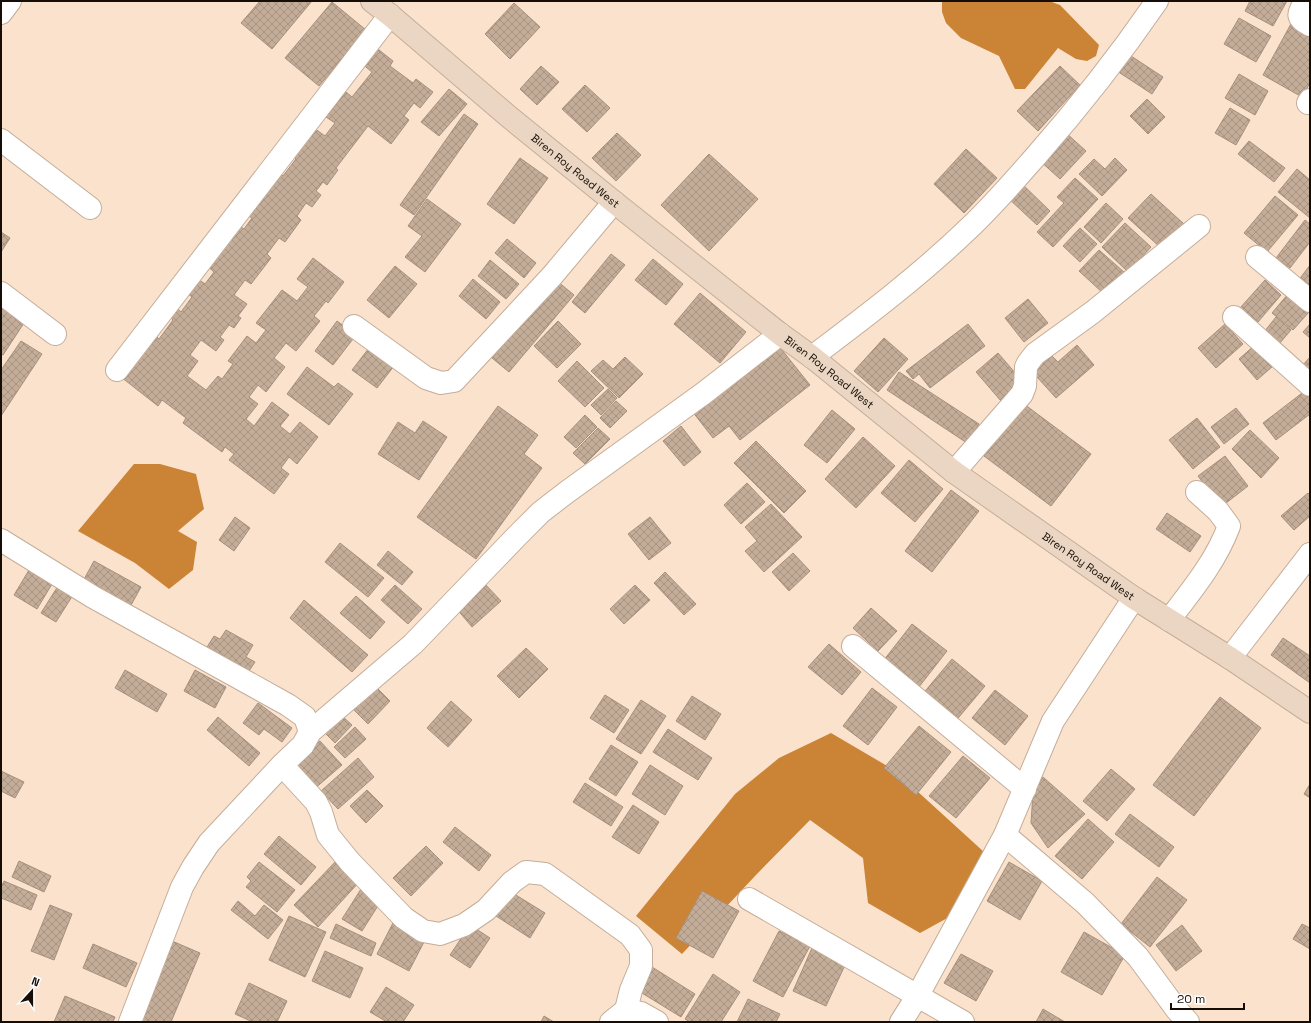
<svg xmlns="http://www.w3.org/2000/svg" width="1311" height="1023" viewBox="0 0 1311 1023" font-family="'Space Grotesk',sans-serif">
<defs>
<pattern id="building-cross-hatch" width="8" height="8" patternUnits="userSpaceOnUse"><rect width="8" height="8" fill="#c3ac98"/><path d="M0 0l8 8M0 8l8-8" fill="none" stroke="#a79382"/></pattern>
</defs>
<rect width="100%" height="100%" fill="#fae2cd"/>
<g fill="#cb8336">
<path d="M 942,1 L 1049,1 L 1060,5 L 1099,45 L 1096,56 L 1087,61 L 1076,59 L 1058,48 L 1025,89 L 1015,89 L 999,56 L 961,38 L 946,23 L 942,12 Z"/>
<path d="M 134,464 L 160,464 L 196,474 L 204,509 L 178,531 L 197,542 L 193,570 L 169,589 L 135,563 L 78,531 Z"/>
<path d="M 831,733 L 894,770 L 984,852 L 951,916 L 920,933 L 868,903 L 863,858 L 810,820 L 755,876 L 682,954 L 636,916 L 735,794 L 779,758 Z"/>
</g>
<g fill="url(#building-cross-hatch)" stroke="#a6907d">
<path d="M 260,1 L 312,1 L 272,49 L 241,23 Z"/>
<path d="M 1250,1 L 1287,1 L 1273,26 L 1245,11 Z"/>
<path d="M 332,2 L 366,30 L 319,86 L 285,58 Z"/>
<path d="M 514,3 L 540,27 L 510,59 L 485,34 Z"/>
<path d="M 1239,18 L 1271,36 L 1256,62 L 1224,44 Z"/>
<path d="M 1292,22 L 1310,32 L 1310,83 L 1302,97 L 1263,75 Z"/>
<path d="M 374,46 L 393,61 L 390,66 L 413,83 L 416,79 L 433,92 L 420,108 L 414,103 L 404,116 L 409,120 L 391,144 L 368,126 L 336,168 L 338,170 L 327,185 L 323,182 L 316,191 L 321,195 L 312,207 L 306,203 L 297,216 L 301,220 L 285,242 L 279,238 L 267,254 L 271,258 L 251,284 L 245,280 L 234,295 L 247,304 L 238,316 L 241,318 L 234,328 L 229,325 L 220,337 L 224,340 L 216,351 L 201,340 L 190,355 L 198,361 L 187,376 L 206,390 L 218,376 L 222,379 L 233,364 L 228,361 L 247,336 L 256,343 L 266,330 L 256,323 L 282,290 L 297,301 L 308,287 L 297,279 L 313,258 L 344,282 L 328,303 L 326,301 L 314,316 L 320,321 L 296,351 L 286,343 L 274,358 L 285,367 L 266,392 L 258,385 L 249,397 L 258,404 L 246,419 L 254,426 L 272,402 L 289,415 L 280,426 L 290,434 L 300,422 L 318,437 L 297,464 L 289,457 L 281,468 L 289,474 L 274,494 L 229,460 L 234,454 L 225,447 L 222,452 L 183,423 L 186,418 L 162,400 L 158,406 L 121,377 L 154,334 L 159,339 L 173,320 L 169,316 L 176,307 L 181,312 L 192,297 L 187,293 L 198,279 L 205,284 L 214,272 L 206,265 L 237,224 L 244,229 L 252,218 L 246,214 L 278,172 L 283,176 L 296,159 L 292,155 L 314,128 L 325,136 L 335,123 L 326,117 L 346,92 L 352,97 L 372,72 L 361,63 Z"/>
<path d="M 1128,54 L 1163,77 L 1152,94 L 1117,71 Z"/>
<path d="M 541,66 L 559,82 L 537,105 L 520,89 Z"/>
<path d="M 1060,66 L 1080,85 L 1038,131 L 1017,111 Z"/>
<path d="M 1239,74 L 1268,91 L 1255,115 L 1225,98 Z"/>
<path d="M 585,85 L 610,108 L 587,132 L 562,109 Z"/>
<path d="M 449,89 L 467,104 L 439,136 L 421,122 Z"/>
<path d="M 1147,99 L 1165,117 L 1148,134 L 1130,116 Z"/>
<path d="M 1230,108 L 1250,120 L 1236,145 L 1215,133 Z"/>
<path d="M 464,114 L 478,124 L 414,215 L 400,205 Z"/>
<path d="M 1065,132 L 1086,151 L 1060,179 L 1039,160 Z"/>
<path d="M 617,133 L 641,155 L 616,181 L 592,158 Z"/>
<path d="M 1249,141 L 1285,168 L 1274,182 L 1238,154 Z"/>
<path d="M 966,149 L 997,178 L 964,213 L 934,184 Z"/>
<path d="M 709,154 L 758,199 L 709,251 L 661,205 Z"/>
<path d="M 520,158 L 548,178 L 514,224 L 487,204 Z"/>
<path d="M 1115,158 L 1127,170 L 1102,196 L 1079,174 L 1094,159 L 1105,169 Z"/>
<path d="M 1297,169 L 1310,180 L 1310,218 L 1278,192 Z"/>
<path d="M 1075,178 L 1098,199 L 1053,247 L 1037,232 L 1064,203 L 1057,197 Z"/>
<path d="M 1020,182 L 1050,211 L 1037,225 L 1007,197 Z"/>
<path d="M 1151,194 L 1184,224 L 1161,248 L 1128,218 Z"/>
<path d="M 1275,196 L 1298,215 L 1267,252 L 1244,233 Z"/>
<path d="M 427,199 L 461,224 L 425,272 L 405,257 L 422,236 L 408,226 Z"/>
<path d="M 1106,203 L 1123,219 L 1101,243 L 1084,227 Z"/>
<path d="M 1305,220 L 1310,224 L 1310,242 L 1290,268 L 1276,258 Z"/>
<path d="M 1125,223 L 1151,247 L 1128,272 L 1102,247 Z"/>
<path d="M 1080,228 L 1097,244 L 1080,262 L 1063,246 Z"/>
<path d="M 1,232 L 10,238 L 1,252 Z"/>
<path d="M 507,239 L 536,263 L 524,278 L 495,253 Z"/>
<path d="M 1099,250 L 1124,272 L 1104,294 L 1079,271 Z"/>
<path d="M 611,254 L 625,265 L 585,313 L 572,302 Z"/>
<path d="M 653,259 L 683,284 L 666,305 L 635,280 Z"/>
<path d="M 490,260 L 519,284 L 506,299 L 478,276 Z"/>
<path d="M 1310,265 L 1310,290 L 1298,281 Z"/>
<path d="M 395,266 L 417,284 L 389,318 L 367,300 Z"/>
<path d="M 473,279 L 500,302 L 486,319 L 459,296 Z"/>
<path d="M 1265,280 L 1281,295 L 1258,322 L 1240,308 Z"/>
<path d="M 557,281 L 574,295 L 509,372 L 492,358 Z"/>
<path d="M 700,293 L 746,332 L 720,363 L 674,324 Z"/>
<path d="M 1288,294 L 1309,312 L 1293,330 L 1272,313 Z"/>
<path d="M 1028,299 L 1048,323 L 1024,342 L 1005,318 Z"/>
<path d="M 1,305 L 26,320 L 3,355 L 1,354 Z"/>
<path d="M 1276,317 L 1291,330 L 1279,344 L 1264,332 Z"/>
<path d="M 337,321 L 356,335 L 333,365 L 315,351 Z"/>
<path d="M 558,321 L 581,344 L 557,368 L 534,346 Z"/>
<path d="M 968,324 L 985,346 L 930,388 L 919,374 L 913,379 L 906,371 Z"/>
<path d="M 1225,324 L 1243,344 L 1216,368 L 1198,348 Z"/>
<path d="M 1310,324 L 1310,338 L 1303,332 Z"/>
<path d="M 884,338 L 908,359 L 878,392 L 854,371 Z"/>
<path d="M 21,341 L 42,354 L 1,416 L 1,370 Z"/>
<path d="M 778,345 L 810,385 L 740,440 L 729,426 L 713,438 L 692,411 Z"/>
<path d="M 1077,345 L 1094,365 L 1056,398 L 1028,367 L 1047,351 L 1058,362 Z"/>
<path d="M 1255,345 L 1273,366 L 1257,380 L 1239,359 Z"/>
<path d="M 369,348 L 394,366 L 377,388 L 352,370 Z"/>
<path d="M 998,353 L 1023,382 L 1001,401 L 976,372 Z"/>
<path d="M 625,357 L 643,374 L 619,398 L 591,371 L 603,360 L 613,369 Z"/>
<path d="M 1310,357 L 1310,373 L 1302,366 Z"/>
<path d="M 577,361 L 604,388 L 585,407 L 558,381 Z"/>
<path d="M 307,367 L 334,387 L 338,383 L 353,394 L 329,425 L 287,394 Z"/>
<path d="M 899,372 L 979,424 L 967,443 L 887,390 Z"/>
<path d="M 608,389 L 617,398 L 601,415 L 591,405 Z"/>
<path d="M 1306,390 L 1310,394 L 1310,414 L 1276,440 L 1263,423 Z"/>
<path d="M 616,401 L 627,411 L 610,428 L 600,418 Z"/>
<path d="M 1024,404 L 1091,454 L 1051,506 L 984,456 Z"/>
<path d="M 498,406 L 538,435 L 524,454 L 542,468 L 476,559 L 417,517 Z"/>
<path d="M 1236,408 L 1249,424 L 1224,444 L 1211,427 Z"/>
<path d="M 832,410 L 855,429 L 827,463 L 804,445 Z"/>
<path d="M 585,415 L 597,427 L 576,448 L 564,437 Z"/>
<path d="M 1197,418 L 1220,447 L 1193,469 L 1169,440 Z"/>
<path d="M 423,421 L 447,437 L 419,480 L 378,454 L 398,422 L 415,433 Z"/>
<path d="M 681,426 L 701,452 L 684,466 L 663,441 Z"/>
<path d="M 598,428 L 610,439 L 585,464 L 573,453 Z"/>
<path d="M 1250,430 L 1279,458 L 1261,478 L 1232,449 Z"/>
<path d="M 863,437 L 895,466 L 856,508 L 825,479 Z"/>
<path d="M 756,441 L 806,491 L 784,513 L 734,463 Z"/>
<path d="M 1225,456 L 1248,486 L 1221,507 L 1198,476 Z"/>
<path d="M 909,460 L 943,489 L 915,522 L 881,493 Z"/>
<path d="M 747,483 L 765,502 L 741,524 L 724,505 Z"/>
<path d="M 951,490 L 979,511 L 932,572 L 905,551 Z"/>
<path d="M 1308,493 L 1310,495 L 1310,516 L 1294,530 L 1281,516 Z"/>
<path d="M 771,504 L 802,537 L 764,572 L 745,551 L 757,541 L 745,527 Z"/>
<path d="M 1167,513 L 1201,536 L 1190,552 L 1156,529 Z"/>
<path d="M 235,517 L 250,528 L 234,551 L 219,540 Z"/>
<path d="M 650,517 L 671,543 L 649,560 L 628,534 Z"/>
<path d="M 340,543 L 384,578 L 368,597 L 325,562 Z"/>
<path d="M 388,551 L 413,572 L 402,585 L 377,565 Z"/>
<path d="M 793,553 L 810,571 L 789,591 L 772,572 Z"/>
<path d="M 94,561 L 141,587 L 130,607 L 83,581 Z"/>
<path d="M 29,570 L 52,584 L 37,609 L 14,595 Z"/>
<path d="M 665,572 L 696,604 L 684,615 L 654,583 Z"/>
<path d="M 484,583 L 501,601 L 472,627 L 456,608 Z"/>
<path d="M 395,585 L 422,609 L 408,624 L 381,600 Z"/>
<path d="M 635,585 L 650,600 L 624,624 L 610,609 Z"/>
<path d="M 58,586 L 73,595 L 56,622 L 41,613 Z"/>
<path d="M 356,596 L 385,622 L 370,639 L 340,613 Z"/>
<path d="M 304,600 L 368,655 L 352,672 L 290,618 Z"/>
<path d="M 871,608 L 897,631 L 878,651 L 853,628 Z"/>
<path d="M 912,624 L 947,651 L 915,692 L 880,665 Z"/>
<path d="M 226,630 L 253,645 L 246,657 L 255,662 L 249,671 L 207,647 L 214,636 L 220,639 Z"/>
<path d="M 1283,638 L 1310,656 L 1310,683 L 1271,655 Z"/>
<path d="M 829,644 L 861,672 L 842,695 L 808,667 Z"/>
<path d="M 526,648 L 548,669 L 519,698 L 497,676 Z"/>
<path d="M 952,659 L 985,686 L 954,723 L 921,696 Z"/>
<path d="M 125,670 L 167,694 L 157,712 L 115,688 Z"/>
<path d="M 195,670 L 226,687 L 215,708 L 184,691 Z"/>
<path d="M 374,685 L 390,701 L 368,724 L 351,707 Z"/>
<path d="M 872,688 L 897,707 L 868,745 L 843,726 Z"/>
<path d="M 995,690 L 1028,716 L 1005,745 L 972,718 Z"/>
<path d="M 605,695 L 629,710 L 614,733 L 590,718 Z"/>
<path d="M 692,696 L 721,714 L 705,740 L 676,721 Z"/>
<path d="M 1220,697 L 1261,728 L 1194,816 L 1153,785 Z"/>
<path d="M 641,700 L 666,716 L 641,754 L 616,739 Z"/>
<path d="M 451,701 L 472,720 L 448,747 L 427,728 Z"/>
<path d="M 258,703 L 292,728 L 282,742 L 264,729 L 259,735 L 243,723 Z"/>
<path d="M 342,716 L 352,725 L 335,743 L 325,733 Z"/>
<path d="M 218,717 L 260,753 L 249,766 L 207,730 Z"/>
<path d="M 919,726 L 951,752 L 916,795 L 884,768 Z"/>
<path d="M 355,727 L 366,739 L 345,758 L 334,747 Z"/>
<path d="M 668,729 L 712,758 L 698,780 L 653,752 Z"/>
<path d="M 320,741 L 342,765 L 313,790 L 292,765 Z"/>
<path d="M 611,745 L 638,762 L 616,796 L 589,779 Z"/>
<path d="M 963,756 L 990,778 L 956,818 L 929,796 Z"/>
<path d="M 358,758 L 374,777 L 338,809 L 321,791 Z"/>
<path d="M 650,765 L 683,786 L 665,815 L 632,794 Z"/>
<path d="M 1111,769 L 1135,789 L 1107,821 L 1083,801 Z"/>
<path d="M 1,771 L 24,782 L 15,798 L 1,791 Z"/>
<path d="M 1043,777 L 1085,814 L 1048,848 L 1031,823 L 1033,793 Z"/>
<path d="M 585,783 L 623,807 L 611,826 L 573,802 Z"/>
<path d="M 1310,784 L 1310,798 L 1304,794 Z"/>
<path d="M 367,790 L 383,806 L 366,823 L 350,806 Z"/>
<path d="M 633,805 L 659,822 L 639,854 L 612,837 Z"/>
<path d="M 1130,814 L 1174,847 L 1159,867 L 1115,834 Z"/>
<path d="M 1088,819 L 1114,842 L 1082,879 L 1055,856 Z"/>
<path d="M 455,827 L 491,855 L 479,871 L 443,842 Z"/>
<path d="M 279,836 L 316,867 L 301,885 L 264,854 Z"/>
<path d="M 426,846 L 443,863 L 411,896 L 393,878 Z"/>
<path d="M 337,860 L 360,881 L 318,927 L 294,905 Z"/>
<path d="M 19,861 L 51,876 L 44,892 L 12,877 Z"/>
<path d="M 259,862 L 295,890 L 277,912 L 246,887 L 251,881 L 247,877 Z"/>
<path d="M 1009,862 L 1042,881 L 1020,920 L 987,901 Z"/>
<path d="M 1157,877 L 1187,900 L 1150,947 L 1121,924 Z"/>
<path d="M 4,881 L 37,895 L 31,910 L 1,898 L 1,888 Z"/>
<path d="M 361,889 L 381,901 L 362,931 L 342,919 Z"/>
<path d="M 702,891 L 739,911 L 713,958 L 676,938 Z"/>
<path d="M 511,892 L 545,913 L 530,938 L 496,916 Z"/>
<path d="M 238,901 L 255,916 L 264,905 L 283,920 L 268,939 L 231,910 Z"/>
<path d="M 50,905 L 72,914 L 54,960 L 31,951 Z"/>
<path d="M 289,916 L 326,932 L 305,977 L 269,960 Z"/>
<path d="M 394,921 L 426,938 L 409,971 L 377,954 Z"/>
<path d="M 336,924 L 376,943 L 371,956 L 330,938 Z"/>
<path d="M 1302,924 L 1310,928 L 1310,949 L 1293,939 Z"/>
<path d="M 470,925 L 490,938 L 470,968 L 450,955 Z"/>
<path d="M 1182,925 L 1202,951 L 1176,971 L 1156,945 Z"/>
<path d="M 779,931 L 810,946 L 783,997 L 753,981 Z"/>
<path d="M 1084,932 L 1125,955 L 1102,995 L 1061,972 Z"/>
<path d="M 172,941 L 200,953 L 171,1022 L 139,1022 Z"/>
<path d="M 93,944 L 137,963 L 126,987 L 83,968 Z"/>
<path d="M 812,948 L 846,963 L 826,1006 L 793,991 Z"/>
<path d="M 325,951 L 363,968 L 350,998 L 312,981 Z"/>
<path d="M 961,954 L 993,971 L 976,1001 L 944,983 Z"/>
<path d="M 652,967 L 695,994 L 681,1017 L 637,990 Z"/>
<path d="M 713,974 L 740,992 L 721,1022 L 690,1022 L 685,1019 Z"/>
<path d="M 249,983 L 287,1001 L 277,1022 L 253,1022 L 235,1014 Z"/>
<path d="M 386,987 L 414,1005 L 403,1022 L 387,1022 L 370,1012 Z"/>
<path d="M 65,996 L 115,1017 L 113,1022 L 54,1022 Z"/>
<path d="M 748,999 L 780,1014 L 776,1022 L 737,1022 Z"/>
<path d="M 1043,1009 L 1065,1022 L 1036,1022 Z"/>
<path d="M 544,1016 L 554,1022 L 541,1022 Z"/>
</g>
<g fill="none" stroke-linecap="round" stroke-linejoin="round">
<defs>
<g id="minor">
<path d="M 1306,1 C 1298,14 1295,17 1310,25"/>
<path d="M 1,13 L 10,1"/>
<path d="M 1308,103 L 1310,100"/>
<path d="M 1,140 L 90,208"/>
<path d="M 1257,257 L 1310,301"/>
<path d="M 1,293 L 55,334"/>
<path d="M 1234,317 L 1310,385"/>
<path d="M 354,326 L 426,378 L 441,383 L 454,381 L 552,276 L 614,202"/>
<path d="M 117,370 L 390,15"/>
<path d="M 954,472 L 1022,394 L 1025,386 L 1026,367 L 1028,363 L 1035,354 L 1093,312 L 1199,226"/>
<path d="M 1,540 L 93,597 L 288,705 L 305,717 L 310,732"/>
<path d="M 1169,620 C 1192,590 1216,561 1229,526 L 1218,511 L 1197,492"/>
<path d="M 853,646 L 1025,789"/>
<path d="M 1230,658 L 1310,554"/>
<path d="M 282,765 L 316,802 L 321,812 L 328,835 L 350,862 L 404,918 L 423,931 L 440,934 L 464,925 L 486,910 L 512,882 L 526,872 L 545,874 L 630,935 L 641,950 L 641,966 L 631,990 L 626,1010"/>
<path d="M 1005,835 L 1085,903 L 1138,957 L 1177,1010 L 1188,1022"/>
<path d="M 749,899 L 963,1022"/>
<path d="M 611,1022 L 626,1010 L 641,1013 L 657,1022"/>
<path d="M 901,1022 L 918,995 L 1005,835 L 1053,721 L 1134,598"/>
</g>
<g id="tertiary">
<path d="M 812,357 C 865,317 918,277 966,231 C 991,208 1014,181 1036,156 C 1079,107 1120,55 1157,1"/>
<path d="M 130,1022 L 182,887 L 193,867 L 209,843 L 282,765 L 303,745 L 310,732 L 413,644 L 517,536 L 541,512 L 567,492 L 704,393 L 780,334"/>
</g>
<g id="secondary">
<path id="s1" d="M 372,1 L 390,15 L 508,116 L 614,202 L 780,334 L 812,357 L 954,472 L 1134,598 L 1230,658 L 1310,712"/>
</g>
</defs>
<use href="#minor" stroke="#c4ad99" stroke-width="24"/>
<use href="#tertiary" stroke="#c4ad99" stroke-width="24"/>
<use href="#secondary" stroke="#c4ad99" stroke-width="24"/>
<use href="#minor" stroke="#fff" stroke-width="22"/>
<use href="#tertiary" stroke="#fff" stroke-width="22"/>
<use href="#secondary" stroke="#ead6c2" stroke-width="22"/>
</g>
<g text-anchor="middle" dominant-baseline="central" stroke-width="4" stroke-linejoin="round" paint-order="stroke">
<g font-size="11" fill="#150d06" stroke="#fff">
<text stroke="none"><textPath href="#s1" startOffset="265">Biren Roy Road West</textPath></text>
<text stroke="none"><textPath href="#s1" startOffset="589">Biren Roy Road West</textPath></text>
<text stroke="none"><textPath href="#s1" startOffset="913">Biren Roy Road West</textPath></text>
</g>
</g>
<rect width="1311" height="1023" fill="none" stroke="#150d06" stroke-width="4"/>
<g transform="translate(32 991) rotate(21)" stroke="#ffffff" stroke-width="3" paint-order="stroke">
<path d="M0-3L7 15L0 10L-7 15Z" fill="#150d06"/>
<text y="-6" font-size="11" font-weight="bold" text-anchor="middle" fill="#150d06">N</text>
</g>
<path d="M1171 1003v6h73v-6" fill="none" stroke="#150d06" stroke-width="2"/>
<text x="1177" y="1003" font-size="12" fill="#150d06" stroke="#ffffff" stroke-width="3" paint-order="stroke">20 m</text>
</svg>
